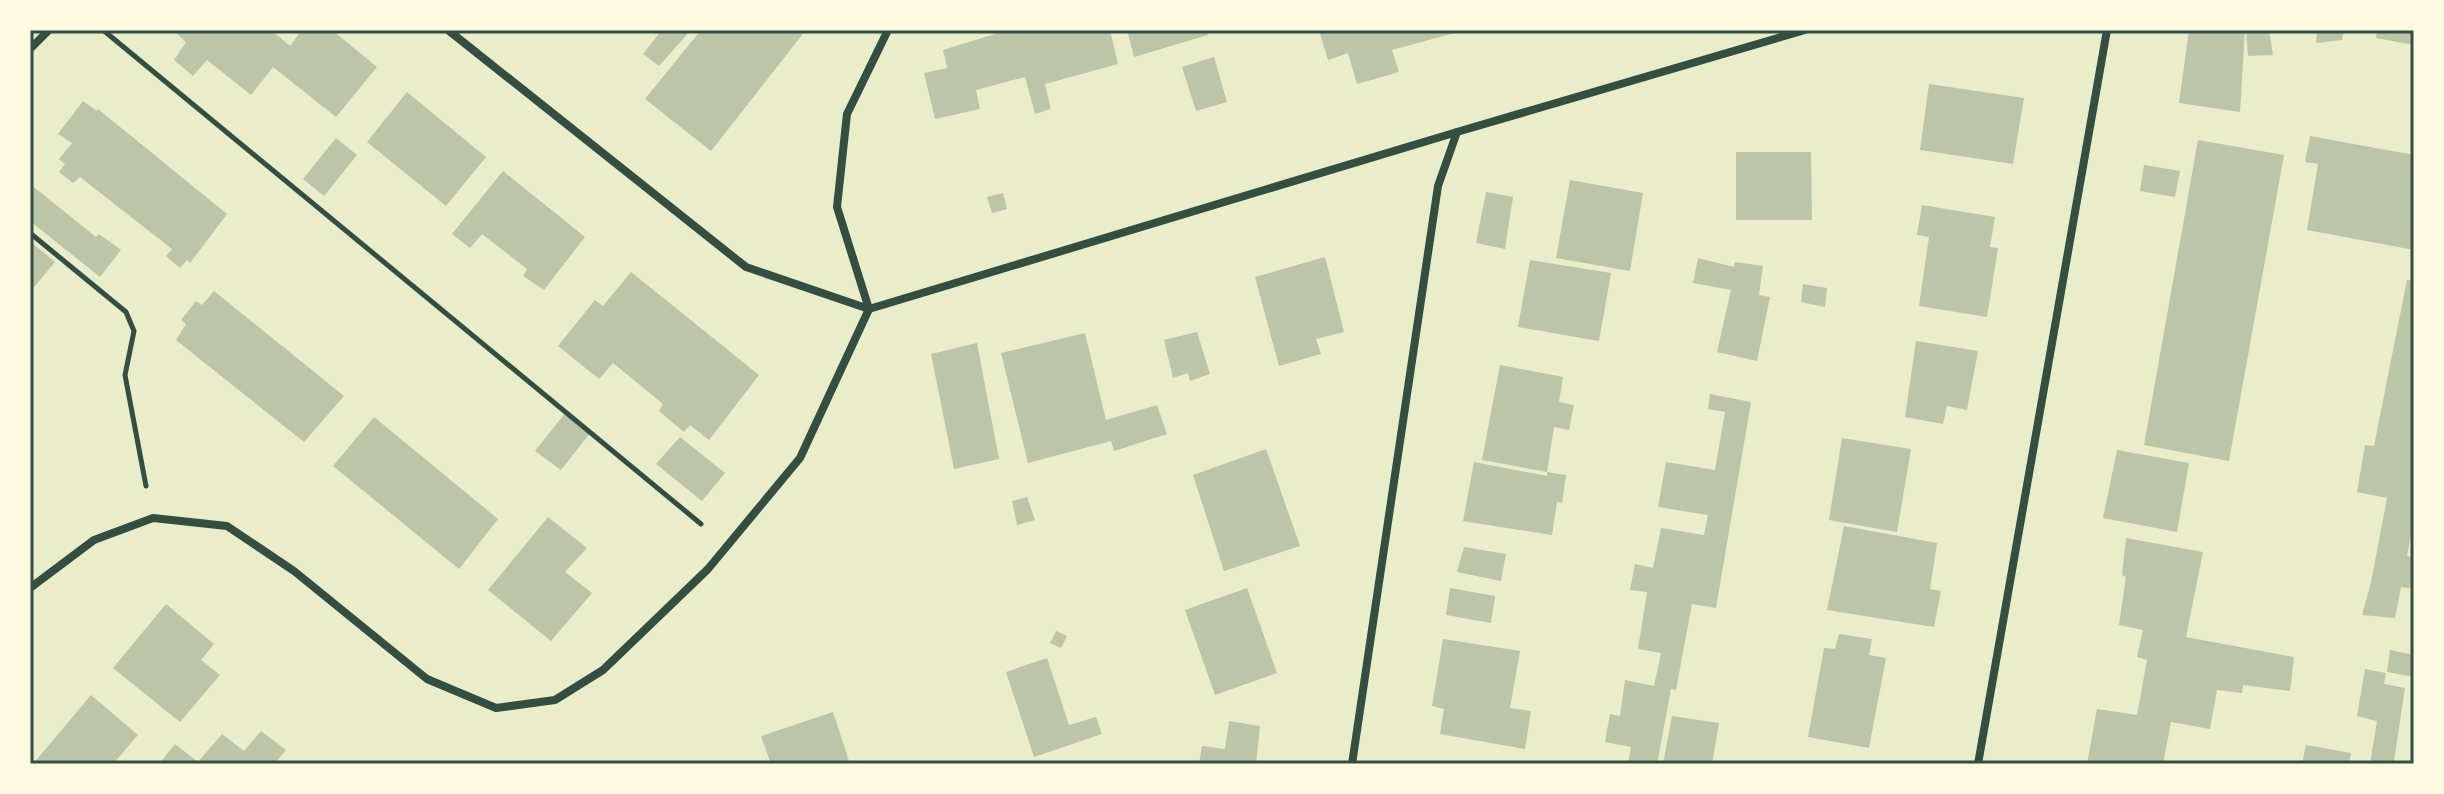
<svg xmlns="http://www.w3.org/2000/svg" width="2444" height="794" viewBox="0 0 2444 794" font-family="'Zilla Slab',serif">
<rect width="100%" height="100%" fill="#e9edc9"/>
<g fill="#bcc5a7">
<path d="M 178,30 L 271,30 L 290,46 L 302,30 L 332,30 L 377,67 L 336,117 L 273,67 L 251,95 L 207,60 L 193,76 L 174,60 L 186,42 L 176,33 Z"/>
<path d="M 662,30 L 691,30 L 659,66 L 643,54 Z"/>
<path d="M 701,30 L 806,30 L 711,151 L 645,99 Z"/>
<path d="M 1008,30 L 1110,30 L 1118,64 L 1045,84 L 1051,109 L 1035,114 L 1025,77 L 976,90 L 980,109 L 935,119 L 924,73 L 947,68 L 943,50 Z"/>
<path d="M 1127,30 L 1207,30 L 1208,35 L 1134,57 Z"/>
<path d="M 1319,30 L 1462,30 L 1462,31 L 1392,50 L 1399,72 L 1357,84 L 1348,53 L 1328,60 Z"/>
<path d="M 2189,30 L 2245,30 L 2240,112 L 2179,103 Z"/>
<path d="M 2246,30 L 2269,30 L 2273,55 L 2248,56 Z"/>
<path d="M 2317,30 L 2344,30 L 2342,40 L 2316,43 Z"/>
<path d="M 2377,30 L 2414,30 L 2414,45 L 2376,38 Z"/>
<path d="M 1214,57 L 1227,102 L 1196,111 L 1182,67 Z"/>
<path d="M 1929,84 L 2024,98 L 2013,164 L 1920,150 Z"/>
<path d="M 407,92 L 486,157 L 446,206 L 367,142 Z"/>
<path d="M 83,101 L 97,111 L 98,109 L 227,214 L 190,263 L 187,260 L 180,268 L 166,256 L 172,249 L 80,177 L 73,183 L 59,172 L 65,164 L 59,159 L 72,143 L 58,134 Z"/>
<path d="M 2310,136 L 2414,155 L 2414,250 L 2307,230 L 2318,164 L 2305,162 Z"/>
<path d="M 336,138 L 357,155 L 324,196 L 303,179 Z"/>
<path d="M 2198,140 L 2284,155 L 2229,461 L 2144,445 Z"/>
<path d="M 1736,152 L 1811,152 L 1812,220 L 1736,220 Z"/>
<path d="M 2144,165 L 2180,171 L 2175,197 L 2140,191 Z"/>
<path d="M 503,171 L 585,237 L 544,290 L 523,276 L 527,269 L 482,234 L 470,248 L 452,234 Z"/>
<path d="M 1570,180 L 1643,193 L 1630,271 L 1556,258 Z"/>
<path d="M 30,184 L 96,237 L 99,234 L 121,250 L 100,277 L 30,221 Z"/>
<path d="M 1486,192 L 1513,197 L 1505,249 L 1476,243 Z"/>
<path d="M 1003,193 L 1007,209 L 992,213 L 987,197 Z"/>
<path d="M 1922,205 L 1995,217 L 1990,247 L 1998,248 L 1987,317 L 1919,306 L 1929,237 L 1917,235 Z"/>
<path d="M 30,241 L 55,262 L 30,292 Z"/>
<path d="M 1325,257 L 1344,332 L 1316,339 L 1321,354 L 1279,366 L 1255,277 Z"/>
<path d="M 1698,258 L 1734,267 L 1735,262 L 1763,266 L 1759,295 L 1770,297 L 1757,361 L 1717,352 L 1731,290 L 1693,283 Z"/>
<path d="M 1530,260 L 1611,273 L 1599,341 L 1518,327 Z"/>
<path d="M 631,272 L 759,375 L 709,440 L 690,425 L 684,432 L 659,411 L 663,404 L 613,363 L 599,379 L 558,346 L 595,300 L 603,306 Z"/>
<path d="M 2407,280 L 2414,281 L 2414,516 L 2407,556 L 2414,558 L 2414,589 L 2401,587 L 2395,618 L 2362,615 L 2371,582 L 2387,498 L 2357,492 L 2365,445 L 2374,446 Z"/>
<path d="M 1803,284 L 1827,288 L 1825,307 L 1801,302 Z"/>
<path d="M 214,291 L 344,396 L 304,442 L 176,340 L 186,324 L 181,320 L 196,301 L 202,305 Z"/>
<path d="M 1197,332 L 1210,374 L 1190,381 L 1188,373 L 1173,378 L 1164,340 Z"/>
<path d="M 1085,333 L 1106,420 L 1157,405 L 1167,434 L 1114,451 L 1111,441 L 1028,463 L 1001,353 Z"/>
<path d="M 1916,341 L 1978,351 L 1967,410 L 1947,406 L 1943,424 L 1905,417 Z"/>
<path d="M 977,343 L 999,459 L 954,469 L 931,354 Z"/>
<path d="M 1500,365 L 1563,377 L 1559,402 L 1574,405 L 1569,430 L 1554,427 L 1547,472 L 1566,475 L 1562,503 L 1557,502 L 1552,535 L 1463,521 L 1474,462 L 1547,476 L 1547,472 L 1482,460 Z"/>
<path d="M 1710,394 L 1751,402 L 1716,608 L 1692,604 L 1676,690 L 1671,689 L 1657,764 L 1628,764 L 1631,747 L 1605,742 L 1610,714 L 1620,716 L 1625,680 L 1654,686 L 1661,653 L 1638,649 L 1647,592 L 1630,590 L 1635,564 L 1653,568 L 1661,528 L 1704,535 L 1708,515 L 1658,507 L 1666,462 L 1715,470 L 1725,412 L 1708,409 Z"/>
<path d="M 566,412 L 591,432 L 561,470 L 535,451 Z"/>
<path d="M 374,417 L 498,519 L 459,569 L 333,466 Z"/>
<path d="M 680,437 L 725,473 L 702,501 L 656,464 Z"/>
<path d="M 1842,438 L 1911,449 L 1897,532 L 1829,520 Z"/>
<path d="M 1266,449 L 1300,546 L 1224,571 L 1193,475 Z"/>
<path d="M 2117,450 L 2189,463 L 2177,532 L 2103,518 Z"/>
<path d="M 1027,497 L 1035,520 L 1017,525 L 1012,501 Z"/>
<path d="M 548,517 L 587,548 L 565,572 L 592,593 L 551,641 L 488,590 Z"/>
<path d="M 1844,526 L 1937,543 L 1930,589 L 1941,591 L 1934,627 L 1827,610 Z"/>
<path d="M 2126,538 L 2203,552 L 2186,637 L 2294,657 L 2290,691 L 2243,685 L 2242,693 L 2217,690 L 2210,729 L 2171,722 L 2163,764 L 2087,764 L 2097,709 L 2137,715 L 2147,660 L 2137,657 L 2143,630 L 2119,625 L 2126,577 L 2122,575 Z"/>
<path d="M 1464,547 L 1506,554 L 1501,581 L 1457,572 Z"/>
<path d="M 1247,588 L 1277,673 L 1215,695 L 1185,610 Z"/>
<path d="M 1450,588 L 1495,596 L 1491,623 L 1446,615 Z"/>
<path d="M 166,604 L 214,644 L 201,660 L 220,675 L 180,722 L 113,668 Z"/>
<path d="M 1056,631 L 1067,636 L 1061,648 L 1050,643 Z"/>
<path d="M 1839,634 L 1872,639 L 1869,655 L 1886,658 L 1869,748 L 1808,737 L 1824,648 L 1835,649 Z"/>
<path d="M 1443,639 L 1520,651 L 1510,708 L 1531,711 L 1525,749 L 1440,734 L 1444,709 L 1432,706 Z"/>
<path d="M 2390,650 L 2414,655 L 2414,677 L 2387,672 Z"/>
<path d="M 1047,658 L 1069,725 L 1096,717 L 1102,734 L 1034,757 L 1006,672 Z"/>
<path d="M 2365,669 L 2386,673 L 2384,684 L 2405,688 L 2394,761 L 2403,764 L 2370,764 L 2377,721 L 2357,716 Z"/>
<path d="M 91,695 L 138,735 L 113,764 L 33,764 Z"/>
<path d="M 833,712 L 850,764 L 771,764 L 761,736 Z"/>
<path d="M 1672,716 L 1719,723 L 1712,764 L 1663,764 Z"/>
<path d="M 1229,721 L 1260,726 L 1256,764 L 1199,764 L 1202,746 L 1225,749 Z"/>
<path d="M 261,731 L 286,750 L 274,764 L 159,764 L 175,744 L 198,762 L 222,734 L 244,751 Z"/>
<path d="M 2306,745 L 2351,753 L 2349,764 L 2302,764 Z"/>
</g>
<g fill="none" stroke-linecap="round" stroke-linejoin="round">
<g stroke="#344e41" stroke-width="5">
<path d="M 103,30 L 701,524"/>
<path d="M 30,233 L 126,312 L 134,331 L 125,375 L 146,486"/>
</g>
<g stroke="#344e41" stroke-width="8">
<path d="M 448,30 L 746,267 L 869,309"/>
<path d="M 30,49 L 49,30"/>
<path d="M 869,309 L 1457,132 L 1805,30"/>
<path d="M 869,309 L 837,207 L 847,114 L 888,30"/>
<path d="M 30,588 L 94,540 L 153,518 L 227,526 L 294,571 L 427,679 L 496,708 L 555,700 L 603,670 L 708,569 L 800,458 L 869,309"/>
<path d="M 1352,764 L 1438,186 L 1457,132"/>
<path d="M 1978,764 L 2107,30"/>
</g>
</g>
<rect width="2444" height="794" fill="none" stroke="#fefae0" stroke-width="64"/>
<rect x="32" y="32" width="2380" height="730" fill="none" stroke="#344e41" stroke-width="3"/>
</svg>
